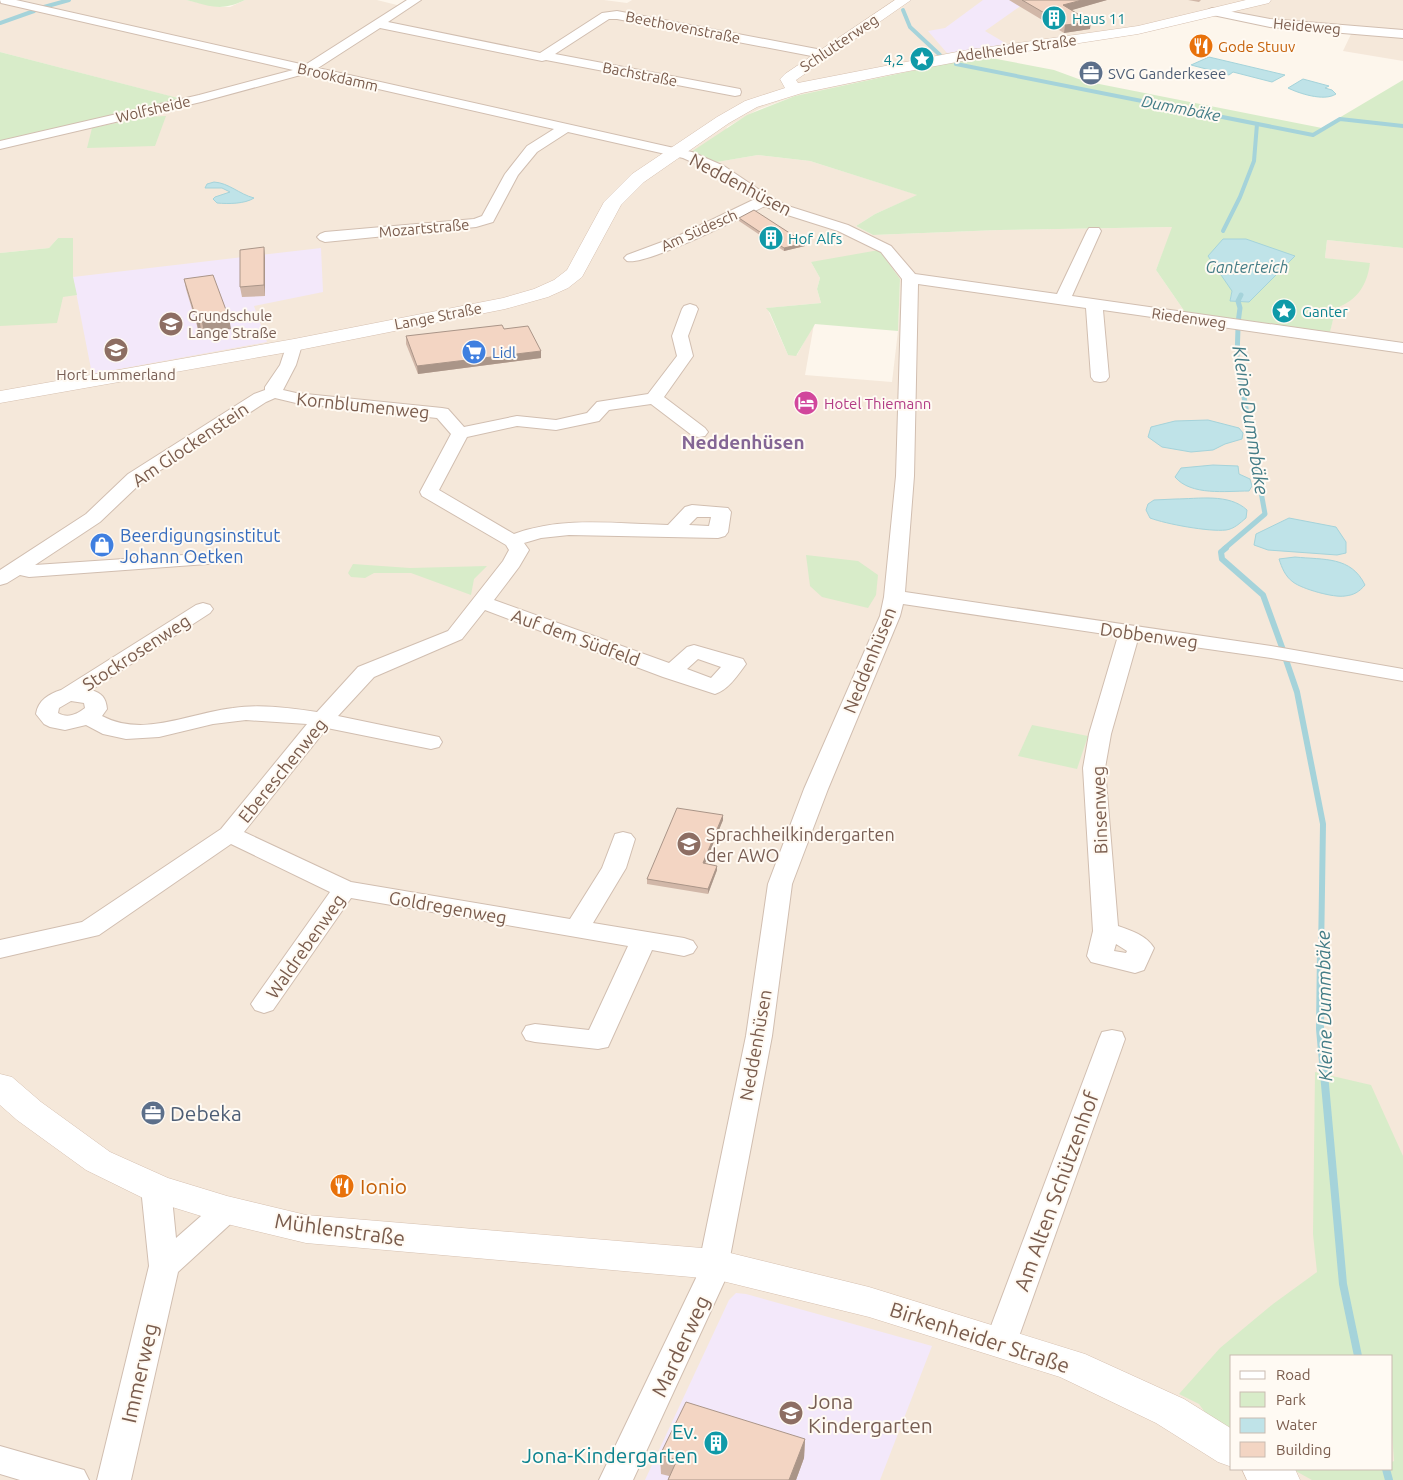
<svg xmlns="http://www.w3.org/2000/svg" width="1403" height="1480" viewBox="0 0 1403 1480" font-family="Ubuntu,sans-serif">
<rect width="100%" height="100%" fill="#fdf6ec"/>
<path fill="#f5e8da" fill-rule="evenodd" d="M 0,0 L 186,0 L 219,7 L 230,7 L 245,0 L 377,0 L 401,6 L 410,0 L 604,0 L 627,3 L 632,0 L 1403,0 L 1403,61 L 1343,51 L 1352,32 L 1216,15 L 1137,34 L 962,60 L 795,96 L 759,109 L 727,127 L 717,162 L 758,155 L 810,161 L 918,195 L 875,214 L 856,226 L 873,235 L 999,230 L 1173,227 L 1156,270 L 1185,312 L 1330,331 L 1336,308 L 1370,264 L 1325,258 L 1327,240 L 1403,248 L 1403,1480 L 0,1480 L 0,300 L 73,277 L 73,238 L 58,238 L 49,248 L 0,253 L 0,143 L 181,99 L 0,52 ZM 811,262 L 900,279 L 898,331 L 892,382 L 805,375 L 814,324 L 797,355 L 788,355 L 767,308 L 821,303 L 817,289 L 820,278 ZM 1232,1356 L 1392,1356 L 1392,1469 L 1232,1469 Z"/>
<g fill="#f3e8fa">
<path d="M 983,0 L 1029,0 L 985,31 L 1007,44 L 947,53 L 928,31 L 945,28 Z"/>
<path d="M 321,248 L 323,292 L 254,306 L 267,342 L 92,374 L 73,277 Z"/>
<path d="M 736,1293 L 746,1294 L 932,1346 L 880,1480 L 645,1480 L 729,1300 Z"/>
</g>
<g fill="#d8ecc9" fill-rule="evenodd">
<path d="M 186,0 L 245,0 C 220,12 211,6 186,0 Z"/>
<path d="M 0,52 L 182,99 L 0,143 Z"/>
<path d="M 986,57 L 1054,70 L 1084,81 L 1322,128 L 1403,80 L 1403,248 L 1327,240 L 1325,258 L 1370,263 C 1367,285 1358,300 1336,308 L 1330,332 L 1185,312 L 1156,270 L 1172,227 L 999,230 L 873,235 L 856,226 L 875,214 L 917,195 L 810,161 L 758,155 L 717,162 L 691,152 L 747,115 L 795,96 L 962,60 ZM 1295,256 L 1249,302 L 1230,300 L 1232,291 Z"/>
<path d="M 166,116 L 155,146 L 87,148 L 92,128 L 145,117 Z"/>
<path d="M 58,238 L 73,238 L 73,277 L 77,295 L 63,297 L 57,323 L 0,326 L 0,253 L 49,248 Z"/>
<path d="M 879,250 L 900,279 L 898,331 L 815,324 L 796,356 L 788,355 L 770,313 L 766,308 L 821,303 L 817,289 L 820,278 L 811,262 Z"/>
<path d="M 806,555 L 858,561 L 878,575 L 876,595 L 868,608 L 822,597 L 810,586 Z"/>
<path d="M 353,564 L 410,568 L 487,566 L 474,579 L 471,595 L 411,573 L 374,573 L 365,578 L 351,577 L 348,573 Z"/>
<path d="M 1032,725 L 1088,736 L 1077,769 L 1018,756 Z"/>
<path d="M 1315,1072 L 1371,1085 L 1403,1156 L 1403,1480 L 1312,1480 L 1292,1469 L 1392,1469 L 1392,1462 L 1394,1461 L 1392,1432 L 1392,1356 L 1232,1356 L 1232,1433 L 1211,1421 L 1199,1404 L 1179,1394 L 1220,1348 L 1273,1304 L 1317,1272 L 1313,1234 Z"/>
</g>
<g fill="#bfe3e8" stroke="#a5d3da">
<path d="M 1209,57 L 1285,75 L 1272,82 L 1233,72 L 1229,75 L 1191,65 Z"/>
<path d="M 1303,79 L 1329,86 L 1325,88 L 1332,90 L 1336,94 C 1324,102 1298,93 1288,88 Z"/>
<path d="M 214,182 C 229,183 239,194 254,198 C 245,204 228,204 217,203 L 213,199 L 215,197 L 230,192 L 222,188 L 205,188 L 207,184 Z"/>
<path d="M 1223,239 L 1246,239 L 1295,256 L 1249,302 L 1230,301 L 1232,291 L 1208,256 Z"/>
<path d="M 1208,420 L 1239,428 L 1243,433 L 1242,439 L 1225,444 L 1213,450 L 1191,452 L 1162,447 L 1148,437 L 1151,427 L 1175,421 Z"/>
<path d="M 1213,465 L 1238,466 L 1239,474 L 1250,479 L 1252,486 L 1249,491 C 1226,491 1191,496 1175,477 L 1181,468 Z"/>
<path d="M 1175,499 C 1198,499 1229,493 1247,510 L 1246,518 C 1240,523 1234,529 1226,530 C 1209,532 1166,524 1150,518 L 1146,510 L 1148,504 L 1154,500 Z"/>
<path d="M 1289,518 L 1336,527 L 1346,542 L 1346,553 L 1337,555 L 1268,550 L 1254,545 L 1256,534 Z"/>
<path d="M 1295,557 C 1324,560 1351,556 1365,585 C 1359,592 1354,595 1345,596 C 1334,598 1302,589 1293,582 C 1285,576 1282,568 1279,559 Z"/>
</g>
<g fill="none" stroke-linecap="round" stroke-linejoin="round">
<g stroke="#a5d3da" stroke-width="4">
<path d="M 44,7 L 69,0"/>
<path d="M 903,10 L 910,27 L 940,55"/>
<path d="M 0,23 L 34,11"/>
<path d="M 956,64 L 1313,135 L 1340,119 L 1403,126"/>
<path d="M 1223,231 L 1240,197 L 1254,161 L 1257,124"/>
</g>
<g stroke="#a5d3da" stroke-width="5">
<path d="M 1238,323 L 1240,308 L 1238,301 L 1241,295"/>
<path d="M 1224,549 L 1265,514 L 1237,358 L 1238,328"/>
</g>
<g stroke="#a5d3da" stroke-width="6">
<path d="M 1226,548 L 1221,552 L 1222,559 L 1263,595 L 1283,650"/>
<path d="M 1285,657 L 1297,692 L 1323,824 L 1321,954"/>
</g>
<g stroke="#a5d3da" stroke-width="8">
<path d="M 1321,952 L 1320,1029 L 1343,1284 L 1358,1356"/>
<path d="M 1386,1469 L 1389,1480"/>
</g>
<defs>
<g id="street">
<path d="M 0,0 L 16,0 L 305,65 L 407,0 L 421,0 L 388,22 L 540,53 L 602,13 L 617,11 L 822,50 L 828,54 L 826,57 L 822,58 L 617,19 L 609,19 L 555,54 L 740,89 L 741,92 L 740,95 L 735,96 L 546,60 L 542,61 L 380,28 L 318,68 L 692,152 L 724,166 L 770,197 L 788,206 L 848,225 L 891,246 L 915,274 L 1057,294 L 1087,231 L 1089,228 L 1099,228 L 1101,231 L 1072,296 L 1403,343 L 1403,353 L 1103,310 L 1109,377 L 1106,381 L 1100,382 L 1094,381 L 1091,377 L 1086,308 L 918,284 L 914,476 L 905,592 L 1271,646 L 1403,669 L 1403,681 L 1271,658 L 1138,639 L 1111,734 L 1105,768 L 1118,926 C 1132,931 1146,935 1154,948 L 1144,970 L 1135,973 L 1091,962 L 1087,956 L 1093,931 L 1083,768 L 1089,734 L 1118,636 L 903,604 L 900,616 L 828,789 L 792,884 L 772,1036 L 726,1278 L 633,1480 L 599,1480 L 696,1278 L 746,1036 L 768,884 L 804,789 L 880,616 L 884,597 L 896,476 L 902,279 L 881,252 L 838,231 L 778,212 L 765,206 C 742,217 646,266 627,261 L 624,258 L 627,255 L 678,236 L 755,199 L 714,172 L 683,158 L 568,132 L 537,152 L 518,175 L 493,222 L 476,227 L 325,242 L 320,240 L 317,237 L 320,234 L 325,232 L 474,219 L 482,216 L 505,174 L 527,146 L 554,129 L 308,73 L 201,102 L 0,149 L 0,141 L 199,95 L 293,70 L 1,3 ZM 1116,944 L 1127,951 L 1126,953 L 1114,951 Z"/>
<path d="M 1212,8 L 1270,19 L 1403,30 L 1403,38 L 1270,27 L 1208,14 L 1206,12 L 1208,10 Z"/>
<path d="M 690,304 L 696,306 L 698,309 L 688,336 L 693,356 L 664,397 L 705,428 L 708,432 L 705,436 L 699,437 L 693,436 L 651,404 L 609,410 L 599,421 L 556,430 L 517,426 L 467,437 L 439,490 L 514,534 C 562,516 618,524 668,525 L 685,507 L 692,505 L 728,508 L 731,512 L 728,532 L 725,536 L 718,538 L 569,535 L 541,538 L 524,543 L 529,550 L 519,567 L 494,600 L 669,663 L 687,647 L 694,645 L 743,659 L 746,664 C 738,675 728,690 715,694 L 663,677 L 485,610 L 462,639 L 374,677 L 338,716 L 439,737 L 442,742 L 439,747 L 431,749 L 327,728 L 244,832 L 351,882 L 570,919 L 602,868 L 615,834 L 623,832 L 631,834 L 635,839 L 626,868 L 593,923 L 684,938 L 693,941 L 697,947 L 693,953 L 684,956 L 652,950 L 608,1047 L 598,1049 L 535,1042 L 526,1040 L 522,1033 L 526,1026 L 535,1024 L 589,1030 L 628,946 L 351,898 L 273,1010 L 264,1013 L 255,1010 L 251,1004 L 255,998 L 330,892 L 231,844 L 99,935 L 0,958 L 0,940 L 82,922 L 221,829 L 307,724 L 246,720 L 213,724 L 159,737 L 126,739 L 103,734 L 86,725 L 65,730 L 50,727 L 44,724 L 36,714 C 38,700 49,694 61,690 L 196,605 L 203,603 L 210,605 L 213,609 L 210,613 L 91,690 C 102,693 106,698 107,709 L 102,716 C 144,738 189,713 233,708 C 261,704 289,708 317,712 L 358,667 L 448,631 L 503,561 L 509,550 L 506,545 L 422,496 L 420,492 L 451,434 L 437,418 L 296,403 L 275,398 L 266,402 L 142,482 L 100,522 L 35,565 L 214,553 L 221,555 L 224,559 L 221,563 L 29,577 L 20,575 L 7,583 L 0,585 L 0,570 L 86,514 L 128,474 L 254,394 L 265,390 L 265,387 L 280,365 L 288,341 L 300,341 L 302,345 L 296,365 L 283,390 L 296,393 L 442,408 L 448,409 L 464,427 L 517,416 L 556,420 L 587,413 L 597,402 L 648,394 L 677,356 L 672,336 L 682,309 L 684,306 ZM 697,517 L 711,517 L 709,526 L 689,525 ZM 698,659 L 721,667 L 711,678 L 687,669 ZM 71,701 L 84,703 L 85,708 C 77,714 68,719 58,713 L 59,708 Z"/>
<path d="M 1112,1030 L 1122,1032 L 1125,1039 L 1017,1342 L 1012,1351 L 1001,1355 L 990,1351 L 985,1342 L 1099,1039 L 1102,1032 Z"/>
<path d="M 156,1177 L 166,1180 L 171,1188 L 176,1238 L 217,1202 L 227,1199 L 237,1202 L 242,1210 L 237,1218 L 178,1272 L 131,1480 L 97,1480 L 149,1266 L 141,1188 L 146,1180 Z"/>
<path d="M 0,1446 L 84,1470 L 89,1480 L 20,1480 L 0,1474 Z"/>
</g>
<g id="secondary">
<path d="M 895,0 L 911,0 L 796,80 L 798,83 L 962,51 L 1138,26 L 1246,0 L 1271,0 L 1269,3 L 1138,34 L 962,61 L 893,74 L 802,93 L 757,107 L 729,123 L 644,182 L 621,205 L 582,277 L 568,288 L 548,297 L 505,309 L 294,351 L 0,403 L 0,391 L 294,339 L 503,298 L 534,289 L 554,280 L 567,270 L 604,202 L 632,174 L 717,117 L 745,101 L 785,88 L 780,79 L 785,74 Z"/>
<path d="M 0,1074 L 12,1077 L 41,1102 L 110,1152 L 168,1178 L 227,1196 L 306,1215 L 714,1249 L 869,1287 L 1085,1354 L 1184,1399 L 1232,1429 L 1232,1467 L 1218,1462 L 1156,1423 L 1060,1377 L 869,1317 L 714,1279 L 306,1243 L 227,1224 L 143,1198 L 86,1170 L 17,1120 L 0,1105 Z"/>
<path d="M 1242,1469 L 1295,1469 L 1300,1480 L 1247,1480 Z"/>
</g>
</defs>
<use href="#street" stroke="#d1beb0" stroke-width="2"/>
<use href="#secondary" stroke="#d6c0b0" stroke-width="1"/>
<use href="#street" fill="#fff" fill-rule="evenodd"/>
<use href="#secondary" fill="#fff" fill-rule="evenodd"/>
</g>
<g fill="#d1b7a8">
<path d="M 1009,0 L 1107,0 L 1071,10 L 1090,29 L 1064,33 Z"/>
<path d="M 1188,0 L 1201,0 L 1199,2 Z"/>
<path d="M 739,218 L 805,243 L 805,246 L 784,251 L 739,221 Z"/>
<path d="M 264,247 L 265,258 L 265,296 L 242,297 L 240,287 Z"/>
<path d="M 184,279 L 231,329 L 204,333 L 201,329 L 198,329 L 186,289 Z"/>
<path d="M 504,329 L 541,351 L 541,358 L 418,374 L 406,344 L 406,336 Z"/>
<path d="M 723,815 L 723,820 L 705,864 L 717,870 L 708,894 L 647,884 L 647,879 Z"/>
<path d="M 805,1439 L 804,1458 L 796,1480 L 668,1480 L 669,1476 L 661,1474 L 660,1455 Z"/>
</g>
<g fill="#aa9588">
<path d="M 1082,0 L 1107,0 L 1062,13 L 1063,5 Z"/>
<path d="M 1091,22 L 1090,29 L 1064,33 L 1065,25 Z"/>
<path d="M 805,243 L 805,246 L 784,251 L 784,248 Z"/>
<path d="M 264,247 L 265,258 L 265,296 L 264,285 Z"/>
<path d="M 196,318 L 199,318 L 201,329 L 198,329 Z"/>
<path d="M 229,318 L 231,329 L 204,333 L 202,322 Z"/>
<path d="M 541,351 L 541,358 L 418,374 L 417,366 Z"/>
<path d="M 723,815 L 723,820 L 703,868 L 703,863 Z"/>
<path d="M 717,866 L 717,870 L 708,894 L 708,889 Z"/>
<path d="M 805,1439 L 804,1458 L 796,1480 L 789,1480 Z"/>
</g>
<g fill="#f3d5c3" stroke="#aa9588">
<path d="M 1022,0 L 1082,0 L 1063,5 L 1091,22 L 1065,25 Z"/>
<path d="M 754,210 L 805,243 L 784,248 L 739,218 Z"/>
<path d="M 264,247 L 264,285 L 240,287 L 240,250 Z"/>
<path d="M 213,275 L 229,318 L 202,322 L 199,318 L 196,318 L 184,279 Z"/>
<path d="M 502,325 L 504,329 L 528,326 L 541,351 L 417,366 L 406,336 Z"/>
<path d="M 677,808 L 723,815 L 703,863 L 717,866 L 708,889 L 647,879 Z"/>
<path d="M 686,1402 L 805,1439 L 789,1480 L 668,1480 L 677,1460 L 660,1455 Z"/>
</g>
<defs>
<symbol id="building-disc" viewBox="-11 -11 22 22"><circle r="9.5" fill="#0f9aa8" stroke="#fffaf3"/><path d="M-4-6H4V6H1V3H-1V6H-4ZM-2.5-4.3h1.7v1.8h-1.7ZM.8-4.3h1.7v1.8H.8ZM-2.5-1h1.7V.8h-1.7ZM.8-1h1.7V.8H.8Z" fill="#fff"/></symbol>
<symbol id="restaurant-disc" viewBox="-11 -11 22 22"><circle r="9.5" fill="#e8710a" stroke="#fffaf3"/><path d="M-5-6h1v4h1v-4h1v4h1v-4h1v5L-1.5 .5V6h-2V.5L-5-1ZM5-6V6H3V1.5H1.5Q1.5-4 5-6Z" fill="#fff"/></symbol>
<symbol id="sight-disc" viewBox="-11 -11 22 22"><circle r="9.5" fill="#0f9aa8" stroke="#fffaf3"/><path d="M0-6L1.8-2.2L6-1.7L2.9 1.2L3.7 5.4L0 3.3L-3.7 5.4L-2.9 1.2L-6-1.7L-1.8-2.2Z" fill="#fff"/></symbol>
<symbol id="office-disc" viewBox="-11 -11 22 22"><circle r="9.5" fill="#5c6f8a" stroke="#fffaf3"/><path d="M-6-3h4V-5.5h4V-3h4V5H-6ZM-1-4.5V-3h2v-1.5ZM-6 0V1H6V0Z" fill="#fff"/></symbol>
<symbol id="school-disc" viewBox="-11 -11 22 22"><circle r="9.5" fill="#8d6e63" stroke="#fffaf3"/><path d="M0-5L7-2L0 1L-7-2ZM-4 1L0 2.5L4 1V4Q0 6-4 4Z" fill="#fff"/></symbol>
<symbol id="supermarket-disc" viewBox="-11 -11 22 22"><circle r="9.5" fill="#3f7fe0" stroke="#fffaf3"/><path d="M-6-5.5h2.5l.6 2H6L4.5 2H-2.5L-4.4-4H-6ZM-1.5 3.2a1.3 1.3 0 1 0 .1 0ZM3 3.2a1.3 1.3 0 1 0 .1 0Z" fill="#fff"/></symbol>
<symbol id="hotel-disc" viewBox="-11 -11 22 22"><circle r="9.5" fill="#d1479c" stroke="#fffaf3"/><path d="M-6-4.5h1.5V1H6V5H4.5V3h-9V5H-6ZM-4 0a1.8 1.8 0 1 1 3.6 0ZM.5 0V-2.5h3Q6-2.5 6 0Z" fill="#fff"/></symbol>
<symbol id="shop-disc" viewBox="-11 -11 22 22"><circle r="9.5" fill="#3f7fe0" stroke="#fffaf3"/><path d="M-5-2.5h2.3a2.7 3.5 0 0 1 5.4 0H5L5.5 6h-11ZM-1.5-2.5h3a1.5 2.3 0 0 0-3 0Z" fill="#fff"/></symbol>
</defs>
<g fill-rule="evenodd">
<use href="#building-disc" x="1040" y="4" width="28" height="28"/>
<use href="#restaurant-disc" x="1187" y="32" width="28" height="28"/>
<use href="#sight-disc" x="908" y="45" width="28" height="28"/>
<use href="#office-disc" x="1077" y="59" width="28" height="28"/>
<use href="#building-disc" x="757" y="224" width="28" height="28"/>
<use href="#sight-disc" x="1270" y="297" width="28" height="28"/>
<use href="#school-disc" x="157" y="310" width="28" height="28"/>
<use href="#school-disc" x="102" y="336" width="28" height="28"/>
<use href="#supermarket-disc" x="460" y="338" width="28" height="28"/>
<use href="#hotel-disc" x="792" y="389" width="28" height="28"/>
<use href="#shop-disc" x="88" y="531" width="28" height="28"/>
<use href="#school-disc" x="675" y="830" width="28" height="28"/>
<use href="#office-disc" x="139" y="1099" width="28" height="28"/>
<use href="#restaurant-disc" x="328" y="1172" width="28" height="28"/>
<use href="#school-disc" x="777" y="1399" width="28" height="28"/>
<use href="#building-disc" x="702" y="1429" width="28" height="28"/>
</g>
<g text-anchor="middle" dominant-baseline="central" stroke-width="4" stroke-linejoin="round" paint-order="stroke">
<g font-size="15" fill="#0d838f" stroke="#fffaf3" text-anchor="start">
<text x="1072" y="18">Haus 11</text>
<text x="904" y="59" text-anchor="end">4,2</text>
<text x="788" y="238">Hof Alfs</text>
<text x="1302" y="311">Ganter</text>
</g>
<g font-size="15" fill="#7a5c4d" stroke="#fffaf3">
<text transform="translate(1307 26) rotate(5)">Heideweg</text>
<text transform="translate(683 27) rotate(11)">Beethovenstraße</text>
<text transform="translate(839 43) rotate(-34)">Schlutterweg</text>
<text transform="translate(1016 48) rotate(-8)">Adelheider Straße</text>
<text transform="translate(640 74) rotate(11)">Bachstraße</text>
<text transform="translate(338 77) rotate(13)">Brookdamm</text>
<text transform="translate(153 109) rotate(-13)">Wolfsheide</text>
<text transform="translate(424 228) rotate(-5)">Mozartstraße</text>
<text transform="translate(699 230) rotate(-24)">Am Südesch</text>
<text transform="translate(438 316) rotate(-11)">Lange Straße</text>
<text transform="translate(1189 318) rotate(8)">Riedenweg</text>
</g>
<g font-size="15" fill="#c56008" stroke="#fffaf3" text-anchor="start">
<text x="1218" y="46">Gode Stuuv</text>
</g>
<g font-size="15" fill="#4e5e75" stroke="#fffaf3" text-anchor="start">
<text x="1108" y="73">SVG Ganderkesee</text>
</g>
<g font-size="15" fill="#785e54" stroke="#fffaf3" text-anchor="start">
<text x="188" y="315">Grundschule<tspan x="188" dy="17">Lange Straße</tspan></text>
<text x="116" y="374" text-anchor="middle">Hort Lummerland</text>
</g>
<g font-size="15" fill="#366cbe" stroke="#fffaf3" text-anchor="start">
<text x="492" y="352">Lidl</text>
</g>
<g font-size="15" fill="#b23c85" stroke="#fffaf3" text-anchor="start">
<text x="824" y="403">Hotel Thiemann</text>
</g>
<g font-size="16" font-style="italic" fill="#437c86" stroke="#fffaf3">
<text transform="translate(1181 108) rotate(11)">Dummbäke</text>
<text x="1247" y="267">Ganterteich</text>
</g>
<g font-size="18" fill="#7a5c4d" stroke="#fffaf3">
<text transform="translate(741 184) rotate(28)">Neddenhüsen</text>
<text transform="translate(363 405) rotate(6)">Kornblumenweg</text>
<text transform="translate(190 444) rotate(-34)">Am Glockenstein</text>
<text transform="translate(1149 635) rotate(8)">Dobbenweg</text>
<text transform="translate(576 637) rotate(20)">Auf dem Südfeld</text>
<text transform="translate(136 652) rotate(-33)">Stockrosenweg</text>
<text transform="translate(869 660) rotate(-68)">Neddenhüsen</text>
<text transform="translate(282 770) rotate(-51)">Ebereschenweg</text>
<text transform="translate(1099 810) rotate(-92)">Binsenweg</text>
<text transform="translate(448 907) rotate(10)">Goldregenweg</text>
<text transform="translate(305 946) rotate(-55)">Waldrebenweg</text>
<text transform="translate(755 1045) rotate(-80)">Neddenhüsen</text>
</g>
<g font-size="18" fill="#366cbe" stroke="#fffaf3" text-anchor="start">
<text x="120" y="535">Beerdigungsinstitut<tspan x="120" dy="21">Johann Oetken</tspan></text>
</g>
<g font-size="18" fill="#785e54" stroke="#fffaf3" text-anchor="start">
<text x="706" y="834">Sprachheilkindergarten<tspan x="706" dy="21">der AWO</tspan></text>
</g>
<g font-size="19" font-style="italic" fill="#437c86" stroke="#fffaf3">
<text transform="translate(1251 420) rotate(81)">Kleine Dummbäke</text>
<text transform="translate(1324 1006) rotate(-91)">Kleine Dummbäke</text>
</g>
<g font-size="19" font-weight="bold" fill="#846695" stroke="#fffaf3">
<text x="743" y="442">Neddenhüsen</text>
</g>
<g font-size="21" fill="#4e5e75" stroke="#fffaf3" text-anchor="start">
<text x="170" y="1113">Debeka</text>
</g>
<g font-size="21" fill="#c56008" stroke="#fffaf3" text-anchor="start">
<text x="360" y="1186">Ionio</text>
</g>
<g font-size="21" fill="#7a5c4d" stroke="#fffaf3">
<text transform="translate(1056 1191) rotate(-70)">Am Alten Schützenhof</text>
<text transform="translate(340 1229) rotate(8)">Mühlenstraße</text>
<text transform="translate(980 1337) rotate(18)">Birkenheider Straße</text>
<text transform="translate(680 1346) rotate(-65)">Marderweg</text>
<text transform="translate(139 1373) rotate(-77)">Immerweg</text>
</g>
<g font-size="21" fill="#785e54" stroke="#fffaf3" text-anchor="start">
<text x="808" y="1401">Jona<tspan x="808" dy="24">Kindergarten</tspan></text>
</g>
<g font-size="21" fill="#0d838f" stroke="#fffaf3" text-anchor="end">
<text x="698" y="1431">Ev.<tspan x="698" dy="24">Jona-Kindergarten</tspan></text>
</g>
</g>
<rect x="1230" y="1355" width="162" height="115" fill="#fffaf3" stroke="#cabbb1"/>
<rect x="1240" y="1371" width="25" height="8" fill="#ffffff" stroke="#cabbb1"/>
<text x="1276" y="1380" font-size="15" fill="#7a5c4d">Road</text>
<rect x="1240" y="1392" width="25" height="15" fill="#d8ecc9" stroke="#cabbb1"/>
<text x="1276" y="1405" font-size="15" fill="#7a5c4d">Park</text>
<rect x="1240" y="1418" width="25" height="15" fill="#bfe3e8" stroke="#cabbb1"/>
<text x="1276" y="1430" font-size="15" fill="#7a5c4d">Water</text>
<rect x="1240" y="1442" width="25" height="15" fill="#f3d5c3" stroke="#cabbb1"/>
<text x="1276" y="1455" font-size="15" fill="#7a5c4d">Building</text>
</svg>
